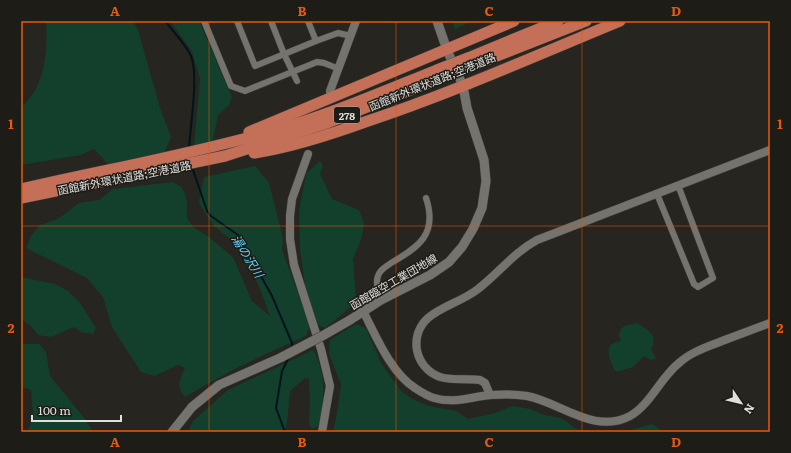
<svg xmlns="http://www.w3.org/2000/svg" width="791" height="453" viewBox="0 0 791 453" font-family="Literata,'Noto Sans JP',serif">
<rect width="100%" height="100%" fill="#262520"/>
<g fill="#13402c">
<path d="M 46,21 L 133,21 L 138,30 L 160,108 L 171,137 L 164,154 L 109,165 L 94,149 L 81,155 L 21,165 L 21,107 C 45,89 48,49 46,21 Z"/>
<path d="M 170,21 L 199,21 L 232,97 L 229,105 L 218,115 L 212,144 L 194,146 L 200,79 L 192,51 Z"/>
<path d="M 452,21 L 473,21 L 455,29 Z"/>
<path d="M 320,161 L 323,166 L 320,174 L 332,199 L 359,210 L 364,223 L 362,237 L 353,259 L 356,303 L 325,328 L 318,325 L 306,290 L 300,250 L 299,211 L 306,174 Z"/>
<path d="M 255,166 L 269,183 L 283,238 L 282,250 L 310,326 L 306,336 C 265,354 223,373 185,397 C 175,384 180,381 185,368 L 178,365 L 154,376 L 141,372 L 112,327 L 103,297 L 87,278 L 26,248 L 31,236 L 40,225 L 58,219 L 79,203 L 99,200 L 113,189 L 173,182 L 181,187 L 185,194 L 187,202 L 187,218 L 193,227 L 209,237 L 233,257 L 252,301 L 270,316 L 259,286 L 235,243 L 213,225 L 199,203 L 204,177 Z"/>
<path d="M 21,277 L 55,284 L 68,291 L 80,303 L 96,328 L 93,334 L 81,332 L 74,327 L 51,337 L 38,335 L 30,325 L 21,319 Z"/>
<path d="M 637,323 C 648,330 659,335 651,350 L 656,358 L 651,360 L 644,356 L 633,367 L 620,371 L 615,371 C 612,367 612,363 610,359 C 607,347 609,343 621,341 L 619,336 C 621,324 626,326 637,323 Z"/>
<path d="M 356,324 L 366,328 L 381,363 L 402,392 L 414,400 L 429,406 L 456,411 L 468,419 L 492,414 L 513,406 L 530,409 L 544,415 L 560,418 L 566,421 L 576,429 L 587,432 L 333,432 L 337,413 L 341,384 L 329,354 L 330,340 Z"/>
<path d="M 23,344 L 39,344 L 46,352 L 50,376 L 85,419 L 93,432 L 27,432 L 34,417 L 32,404 L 31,390 L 21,387 L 21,346 Z"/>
<path d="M 313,350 C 326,372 326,403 318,426 L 312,429 L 309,424 L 310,403 L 309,379 L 305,378 L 290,391 L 287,423 L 284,432 L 188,432 L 193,421 L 228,390 Z"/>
<path d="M 652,424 L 664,432 L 624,432 Z"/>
</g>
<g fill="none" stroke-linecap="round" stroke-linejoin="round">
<g stroke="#00141c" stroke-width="2">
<path d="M 165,21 C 173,31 186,45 191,56 C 199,75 190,127 189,149"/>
<path d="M 192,167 L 207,211 L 211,216 L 238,235 L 272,296 L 292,343 L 292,348"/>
<path d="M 285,432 L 276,408 L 282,371 L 289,357"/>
</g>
<defs>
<g id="minor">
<path d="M 204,21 L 231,86 L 245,91 L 317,62 L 324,63 L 339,69"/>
<path d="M 237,21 L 255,66 L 316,41"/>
<path d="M 271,21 L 284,54 L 297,81"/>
<path d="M 308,21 L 316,41 L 338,33 L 351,36"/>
<path d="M 657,194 L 694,284 L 698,287 L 713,278 L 678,185"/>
<path d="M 381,300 C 379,292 375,283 378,276 C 380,269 386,267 391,263 C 419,247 438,234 426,198"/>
</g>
<g id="tertiary">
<path d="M 330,91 L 356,21"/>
<path d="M 308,154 L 292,199 L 290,216 L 290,239 L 294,265 L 321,349 L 330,386 L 322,432"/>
<path d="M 363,311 C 376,336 391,373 415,388 C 421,392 427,396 434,398 C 456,404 469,397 490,395 C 503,394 514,394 527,396 C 560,402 594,435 630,416 C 650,405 661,377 679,363 C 691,352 707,347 722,341 C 738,335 754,329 770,323"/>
<path d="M 490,395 L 485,383 L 480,380 C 467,378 453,381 440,377 C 415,368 408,336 428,318 C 442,306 463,301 478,289 C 499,273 513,253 537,240 L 770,150"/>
</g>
<g id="secondary">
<path d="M 350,320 L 381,300 L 430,275 L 449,262 L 462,247 L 473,229 L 482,208 L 486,181 L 484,160 L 467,108 L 463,86 L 447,50 L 437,21"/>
<path d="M 172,432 L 192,407"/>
</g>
<g id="motorway">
<path d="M 468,58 L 558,21"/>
<path d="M 471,66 L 586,21"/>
<path d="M 249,132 L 514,21"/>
<path d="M 254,153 C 292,147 329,135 365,122 C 452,93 535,56 620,21"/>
<path d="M 21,189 C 104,170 188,155 269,132 C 327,116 382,92 437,70"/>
<path d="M 21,198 L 225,156 L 327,123 L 443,77"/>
</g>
</defs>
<use href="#minor" stroke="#41403c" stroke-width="7"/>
<use href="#tertiary" stroke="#41403c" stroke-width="9"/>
<use href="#secondary" stroke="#41403c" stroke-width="10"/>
<use href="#motorway" stroke="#41403c" stroke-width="12"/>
<use href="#minor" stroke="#74736d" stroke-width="6"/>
<use href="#tertiary" stroke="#74736d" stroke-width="8"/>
<use href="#secondary" stroke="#74736d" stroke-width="9"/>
<use href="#motorway" stroke="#c46f58" stroke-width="11"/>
<defs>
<path id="secondary-bridge" d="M 192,407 L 219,385 L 280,358 L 324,335 L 350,320"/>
<g id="motorway-bridge">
<path d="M 437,70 L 468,58"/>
<path d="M 443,77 L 471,66"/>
</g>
</defs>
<use href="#secondary-bridge" stroke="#41403c" stroke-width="10" stroke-linecap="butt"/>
<use href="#motorway-bridge" stroke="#41403c" stroke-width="12" stroke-linecap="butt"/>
<use href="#secondary-bridge" stroke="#74736d" stroke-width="9"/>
<use href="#motorway-bridge" stroke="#c46f58" stroke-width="11"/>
</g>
<path fill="none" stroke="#e8590c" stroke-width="1" stroke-opacity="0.55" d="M 209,21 L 209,432M 396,21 L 396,432M 582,21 L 582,432M 21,226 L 770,226"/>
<g text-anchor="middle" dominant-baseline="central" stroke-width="3" stroke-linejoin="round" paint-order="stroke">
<rect fill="#1d1c17" stroke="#a6a4a1" stroke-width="1" x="334" y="107" width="26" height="16" rx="3"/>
<g font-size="10" font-weight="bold" fill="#e0dfdc">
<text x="347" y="115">278</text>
</g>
<g font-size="11" fill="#e0dfdc" stroke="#1d1c17">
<text transform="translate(432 81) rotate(-22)">函館新外環状道路;空港道路</text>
<text transform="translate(124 177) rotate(-11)">函館新外環状道路;空港道路</text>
<text transform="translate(393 281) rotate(-30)">函館臨空工業団地線</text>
</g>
<g font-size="12" font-style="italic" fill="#60d3fa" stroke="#1d1c17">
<text transform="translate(248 256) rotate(58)">湯の沢川</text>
</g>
</g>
<rect width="791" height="453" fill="none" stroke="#1d1c17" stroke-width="44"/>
<g transform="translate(741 403) rotate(125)" stroke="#1d1c17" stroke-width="3" paint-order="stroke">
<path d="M0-3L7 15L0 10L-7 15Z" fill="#e0dfdc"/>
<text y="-6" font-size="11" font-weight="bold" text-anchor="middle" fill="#e0dfdc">N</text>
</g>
<path d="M32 415v6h89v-6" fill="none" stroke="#e0dfdc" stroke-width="2"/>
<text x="38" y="415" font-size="12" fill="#e0dfdc" stroke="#1d1c17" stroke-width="3" paint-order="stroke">100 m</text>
<rect x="22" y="22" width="747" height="409" fill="none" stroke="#e8590c" stroke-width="1.5"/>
<g font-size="13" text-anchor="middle" font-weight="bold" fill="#e8590c">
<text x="115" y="16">A</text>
<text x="302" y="16">B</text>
<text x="489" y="16">C</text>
<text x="676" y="16">D</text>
<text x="11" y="129">1</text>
<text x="780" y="129">1</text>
<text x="11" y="333">2</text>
<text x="780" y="333">2</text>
<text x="115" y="447">A</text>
<text x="302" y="447">B</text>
<text x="489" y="447">C</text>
<text x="676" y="447">D</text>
</g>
</svg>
